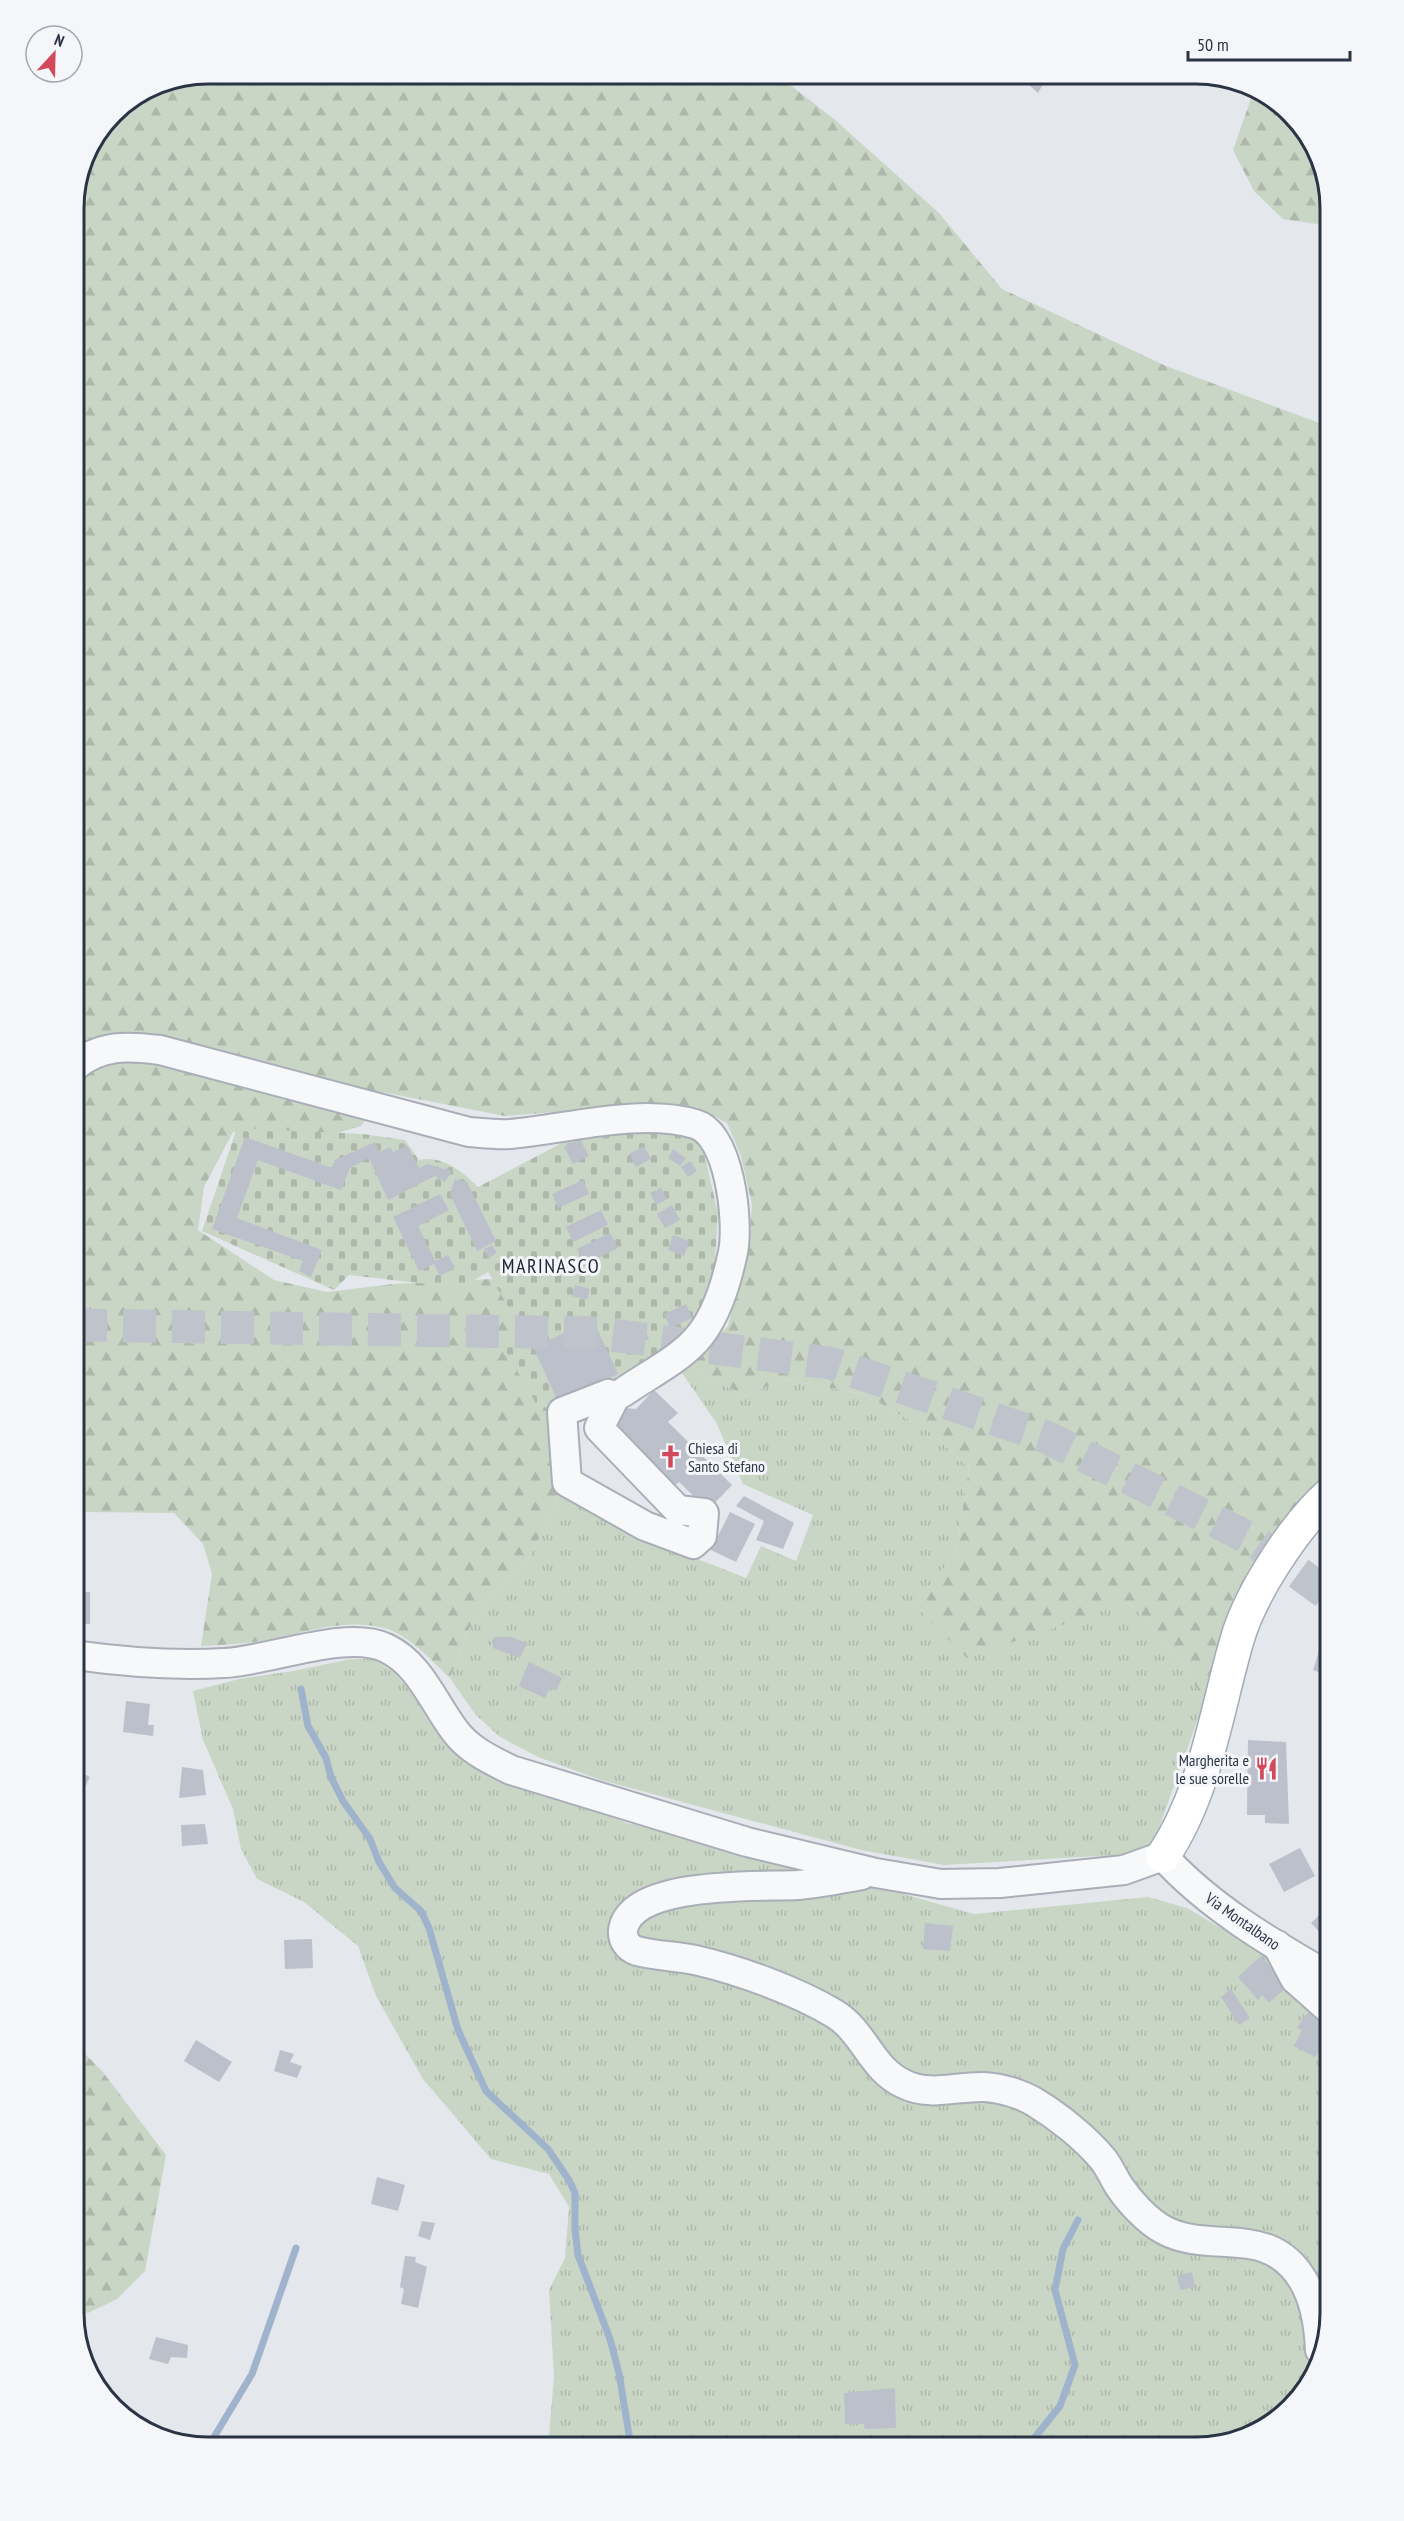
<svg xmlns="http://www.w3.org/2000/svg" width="1404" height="2521" viewBox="0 0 1404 2521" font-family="'PT Sans Narrow',sans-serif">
<defs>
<pattern id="grass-tufts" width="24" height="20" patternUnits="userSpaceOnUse" patternTransform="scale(1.5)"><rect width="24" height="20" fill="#c9d6c5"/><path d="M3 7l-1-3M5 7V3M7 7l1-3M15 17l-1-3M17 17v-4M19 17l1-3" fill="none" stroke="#adb8ab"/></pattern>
<pattern id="forest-firs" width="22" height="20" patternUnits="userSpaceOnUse" patternTransform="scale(1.5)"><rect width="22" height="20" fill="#c9d6c5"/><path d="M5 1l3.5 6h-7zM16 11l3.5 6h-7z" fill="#adb8ab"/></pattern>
<pattern id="cemetery-stones" width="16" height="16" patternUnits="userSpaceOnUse" patternTransform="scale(1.5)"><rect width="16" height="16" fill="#c9d6c5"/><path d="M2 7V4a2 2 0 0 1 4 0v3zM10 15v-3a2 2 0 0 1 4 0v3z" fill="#adb8ab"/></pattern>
</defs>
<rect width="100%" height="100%" fill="#e4e7ec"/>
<g fill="url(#grass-tufts)">
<path d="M 688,1367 L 746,1396 L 783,1379 L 864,1394 L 930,1432 L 969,1468 L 956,1553 L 914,1605 L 1128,1602 C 1160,1634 1184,1660 1204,1702 L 1150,1853 L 944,1865 L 861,1850 L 601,1780 L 538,1757 L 500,1737 L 475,1714 L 450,1678 L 468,1630 L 496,1590 L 531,1555 L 562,1489 L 575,1505 L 632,1533 L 746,1578 L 761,1546 L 796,1561 L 813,1515 L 743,1484 L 717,1424 L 682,1373 Z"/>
<path d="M 351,1659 L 373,1659 L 393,1672 L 409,1689 L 431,1724 L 477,1770 L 518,1781 L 627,1823 L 821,1871 L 974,1914 L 1148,1897 L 1187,1908 L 1330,1993 L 1330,2314 L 1308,2388 L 1248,2437 L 1196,2447 L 548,2447 L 554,2377 L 549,2290 L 565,2258 L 569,2207 L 549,2174 L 491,2159 L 423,2079 L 376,1996 L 358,1946 L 304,1902 L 257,1879 L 241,1849 L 233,1809 L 203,1740 L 193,1691 L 239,1679 L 293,1671 Z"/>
</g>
<g fill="url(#forest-firs)">
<path d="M 208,74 L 776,74 L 834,119 L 939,213 L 1002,289 L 1166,366 L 1330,427 L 1330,1474 L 1281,1524 L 1237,1595 L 1204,1702 C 1184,1660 1160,1634 1128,1602 L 967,1658 L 914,1605 L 956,1553 L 969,1468 L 930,1432 L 864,1394 L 783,1379 L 746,1396 L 688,1367 L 728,1326 L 748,1250 L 752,1205 L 741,1156 L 727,1123 L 697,1107 L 655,1104 L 505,1116 L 382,1092 L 361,1126 L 321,1138 L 233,1132 L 204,1187 L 198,1230 L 274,1280 L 327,1292 L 393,1284 L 492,1279 L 517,1304 L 551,1405 L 562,1489 L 531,1555 L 496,1590 L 468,1630 L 450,1678 C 431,1661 410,1635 384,1628 C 344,1617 301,1634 261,1641 C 242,1644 221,1645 201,1646 L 212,1574 L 203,1544 L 174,1513 L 85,1512 L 74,1516 L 74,199 L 87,149 L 113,113 L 157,84 Z"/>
<path d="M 1254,90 L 1271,96 L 1320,156 L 1330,208 L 1330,226 L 1283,219 L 1254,191 L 1233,150 Z"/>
<path d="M 74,2043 L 102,2071 L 166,2155 L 145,2271 L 117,2299 L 88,2313 L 74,2310 Z"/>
</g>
<path fill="url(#cemetery-stones)" d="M 608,1119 L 659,1125 L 702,1144 L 718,1214 L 713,1292 L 698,1345 L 550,1410 L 541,1412 L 505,1350 L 524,1334 L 488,1272 L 461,1288 L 349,1275 L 334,1290 L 202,1231 L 237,1128 L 363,1134 L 405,1140 L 419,1160 C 442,1155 463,1172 478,1187 Z"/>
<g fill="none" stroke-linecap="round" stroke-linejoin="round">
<g stroke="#9fb4cc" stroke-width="7">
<path d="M 301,1689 L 308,1726 L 326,1758 L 331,1777 L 343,1801 L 370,1839 L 379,1862 L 395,1888 L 421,1911 L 429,1928 L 458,2030 L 486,2091 L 548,2149 L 569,2180 L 575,2193 L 575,2229 L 578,2255 L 610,2339 L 619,2373 L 631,2447"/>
<path d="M 208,2447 L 252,2374 L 296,2248"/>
<path d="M 1027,2447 L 1060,2406 L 1075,2365 L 1055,2290 L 1063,2249 L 1078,2220"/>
</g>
</g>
<g fill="#bbc0ca">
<path d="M 1017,74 L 1049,74 L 1038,93 Z"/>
<path d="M 245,1137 L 332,1168 L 335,1160 L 375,1142 L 379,1152 L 390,1147 L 393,1152 L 407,1145 L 419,1168 L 428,1164 L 452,1171 L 445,1182 L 435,1176 L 388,1200 L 369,1158 L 350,1168 L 341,1190 L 258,1160 L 237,1218 L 322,1250 L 311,1277 L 299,1271 L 303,1261 L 212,1229 Z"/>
<path d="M 580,1139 L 589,1156 L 573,1164 L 564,1147 Z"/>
<path d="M 644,1146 L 651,1159 L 636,1167 L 629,1154 Z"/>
<path d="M 673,1149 L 686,1158 L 680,1166 L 668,1158 Z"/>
<path d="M 690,1161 L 697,1171 L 688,1177 L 681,1167 Z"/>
<path d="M 455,1179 L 467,1182 L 496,1241 L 477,1251 L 450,1194 Z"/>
<path d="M 583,1180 L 589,1194 L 558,1208 L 552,1194 Z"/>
<path d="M 661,1188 L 667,1199 L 656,1205 L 650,1193 Z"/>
<path d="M 440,1194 L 449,1210 L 418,1226 L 435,1261 L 448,1255 L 455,1268 L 440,1276 L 434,1264 L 419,1271 L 393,1217 Z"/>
<path d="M 672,1205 L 680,1220 L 665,1228 L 657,1214 Z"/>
<path d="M 601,1210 L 608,1225 L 573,1242 L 566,1227 Z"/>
<path d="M 610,1233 L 618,1248 L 585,1265 L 577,1249 Z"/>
<path d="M 673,1235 L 689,1241 L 684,1256 L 668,1250 Z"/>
<path d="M 492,1245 L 497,1253 L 488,1258 L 484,1249 Z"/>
<path d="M 575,1285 L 590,1289 L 587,1300 L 572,1296 Z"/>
<path d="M 686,1304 L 692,1318 L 670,1328 L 664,1314 Z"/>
<path d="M 593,1320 L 618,1374 L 558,1401 L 533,1347 Z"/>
<path d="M 642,1324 L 649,1339 L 624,1350 L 617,1335 Z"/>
<path d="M 654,1390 L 678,1413 L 668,1422 L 732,1485 L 708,1510 L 679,1482 L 670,1490 L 614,1435 L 620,1428 L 617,1421 L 624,1408 L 636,1409 Z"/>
<path d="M 744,1496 L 794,1523 L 783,1549 L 756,1540 L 764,1521 L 736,1506 Z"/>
<path d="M 730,1512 L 755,1524 L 736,1562 L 711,1550 Z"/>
<rect x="74" y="1592" width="16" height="32"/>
<path d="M 1327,1626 L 1330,1627 L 1330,1676 L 1313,1670 Z"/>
<path d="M 494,1637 L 511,1637 L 527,1643 L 520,1658 L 493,1648 Z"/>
<path d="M 529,1662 L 562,1678 L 556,1691 L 550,1688 L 545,1698 L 519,1686 Z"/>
<path d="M 126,1701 L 150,1704 L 148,1725 L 154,1725 L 153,1736 L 123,1732 Z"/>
<path d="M 1248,1740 L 1286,1742 L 1289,1824 L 1265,1823 L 1265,1815 L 1247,1815 Z"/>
<path d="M 182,1767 L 203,1770 L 206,1795 L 179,1798 Z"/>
<path d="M 77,1770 L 90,1777 L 84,1789 L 74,1783 Z"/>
<path d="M 205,1824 L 208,1844 L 182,1846 L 181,1825 Z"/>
<path d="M 1300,1848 L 1315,1876 L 1284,1892 L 1269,1864 Z"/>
<path d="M 1330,1905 L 1330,1943 L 1311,1923 Z"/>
<path d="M 925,1923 L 953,1926 L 950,1951 L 923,1949 Z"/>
<path d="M 312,1939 L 313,1968 L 285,1969 L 284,1940 Z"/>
<path d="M 1261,1956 L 1288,1986 L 1269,2003 L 1262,1995 L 1258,2000 L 1238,1977 Z"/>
<path d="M 1231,1989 L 1250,2018 L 1239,2025 L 1221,1997 Z"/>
<path d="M 1311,2008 L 1330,2021 L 1330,2047 L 1324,2044 L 1315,2057 L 1294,2046 L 1302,2030 L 1297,2028 Z"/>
<path d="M 196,2040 L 232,2062 L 219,2082 L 184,2061 Z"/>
<path d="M 280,2050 L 294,2054 L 290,2062 L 302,2066 L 297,2078 L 274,2071 Z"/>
<path d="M 377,2177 L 405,2185 L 398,2211 L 371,2204 Z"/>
<path d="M 422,2221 L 435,2223 L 430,2240 L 418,2236 Z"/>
<path d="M 405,2256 L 416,2257 L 415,2262 L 427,2267 L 418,2308 L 401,2304 L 404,2289 L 400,2287 Z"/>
<path d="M 1192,2272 L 1195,2287 L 1180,2290 L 1177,2276 Z"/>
<path d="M 156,2337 L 188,2345 L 187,2358 L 171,2357 L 168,2364 L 149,2359 Z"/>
<path d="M 895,2388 L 896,2428 L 865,2429 L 864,2424 L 845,2424 L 844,2393 Z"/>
</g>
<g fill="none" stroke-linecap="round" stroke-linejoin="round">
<path stroke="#bfc3cb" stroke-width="33" stroke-dasharray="33 16" stroke-linecap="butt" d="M 74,1325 L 597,1333 L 830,1363 L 1044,1436 L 1253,1540 L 1330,1596"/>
<defs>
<g id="minor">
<path d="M 74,1067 C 100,1044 128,1046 160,1050 L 469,1132 C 482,1133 497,1135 510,1134 C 567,1129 639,1108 695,1124 C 730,1134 739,1222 733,1252 C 727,1281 717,1317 696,1340 C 677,1361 646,1376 622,1393"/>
<path d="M 608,1394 L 614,1399 L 599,1428 L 678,1510 L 704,1513 L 702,1536 L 693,1544 L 645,1526 L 567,1482 L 562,1412 Z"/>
<path d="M 74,1655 C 124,1662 173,1666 224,1663 C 269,1661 347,1629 386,1648 C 420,1664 433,1702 455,1731 C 469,1750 491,1760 511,1770 L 747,1842 L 876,1873 L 941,1884 L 1000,1883 L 1124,1870 L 1163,1856 C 1208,1906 1272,1944 1330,1977"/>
<path d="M 862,1875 C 841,1879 819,1883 798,1885 C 761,1887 631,1880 623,1930 C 622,1940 628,1948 637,1951 C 656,1956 676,1956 695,1960 C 739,1970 797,1991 835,2014 C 865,2033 871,2069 904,2084 C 930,2097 957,2086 984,2087 C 1001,2088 1022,2094 1036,2103 C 1059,2117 1085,2138 1102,2158 C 1109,2166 1113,2177 1119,2186 C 1129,2201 1147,2221 1164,2230 C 1190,2244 1220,2240 1248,2244 C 1302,2251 1318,2301 1320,2350"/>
<path d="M 1277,1945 L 1295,1979 L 1330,2010"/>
</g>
<path id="major" d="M 1163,1856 C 1206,1792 1216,1712 1237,1640 C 1250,1594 1295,1525 1330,1494"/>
</defs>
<use href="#minor" stroke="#a9aeb7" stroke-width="32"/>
<use href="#major" stroke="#a3abb8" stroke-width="36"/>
<use href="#minor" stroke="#f7f8fa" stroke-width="28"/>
<use href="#major" stroke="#fff" stroke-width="33"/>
</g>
<defs>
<symbol id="church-bare" viewBox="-9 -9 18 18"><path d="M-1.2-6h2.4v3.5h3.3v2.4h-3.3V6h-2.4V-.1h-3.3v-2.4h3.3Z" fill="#d1495b" stroke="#f4f6f9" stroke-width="2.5" paint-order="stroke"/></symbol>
<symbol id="restaurant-bare" viewBox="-9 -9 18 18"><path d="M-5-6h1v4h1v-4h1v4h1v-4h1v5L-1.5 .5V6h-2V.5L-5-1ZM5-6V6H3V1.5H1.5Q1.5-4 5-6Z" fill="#d1495b" stroke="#f4f6f9" stroke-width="2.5" paint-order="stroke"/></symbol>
</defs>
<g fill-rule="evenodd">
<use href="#church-bare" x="654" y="1440" width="33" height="33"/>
<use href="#restaurant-bare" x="1250" y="1752" width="33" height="33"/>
</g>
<g text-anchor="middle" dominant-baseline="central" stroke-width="6" stroke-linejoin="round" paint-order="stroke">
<g font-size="16" fill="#2b3445" stroke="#f4f6f9" text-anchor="start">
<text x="688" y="1448">Chiesa di<tspan x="688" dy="18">Santo Stefano</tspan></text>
<text x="1249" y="1760" text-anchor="end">Margherita e<tspan x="1249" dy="18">le sue sorelle</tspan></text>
</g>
<g font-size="16" fill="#2b3445" stroke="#f4f6f9">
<text transform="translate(1243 1921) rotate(35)">Via Montalbano</text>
</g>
<g font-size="20" letter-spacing="1.5" fill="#1d2536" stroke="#f4f6f9">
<text x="551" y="1266">MARINASCO</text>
</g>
</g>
<path d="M0 0H1404V2521H0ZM208 84H1196A124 124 0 0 1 1320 208V2313A124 124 0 0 1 1196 2437H208A124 124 0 0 1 84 2313V208A124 124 0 0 1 208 84Z" fill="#f4f6f9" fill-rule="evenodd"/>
<path fill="none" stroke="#2b3445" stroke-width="3" d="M208 84H1196A124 124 0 0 1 1320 208V2313A124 124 0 0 1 1196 2437H208A124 124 0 0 1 84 2313V208A124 124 0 0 1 208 84Z"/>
<g transform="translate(54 54) rotate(22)"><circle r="28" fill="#f4f6f9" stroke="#a4a8b1" stroke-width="1.5"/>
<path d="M0-4.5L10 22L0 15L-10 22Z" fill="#d1495b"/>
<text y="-9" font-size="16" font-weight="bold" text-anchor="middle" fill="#2b3445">N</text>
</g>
<path d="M1188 51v9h162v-9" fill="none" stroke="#2b3445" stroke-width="3"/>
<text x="1197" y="51" font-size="18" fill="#2b3445" stroke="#f4f6f9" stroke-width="4.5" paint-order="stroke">50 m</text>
</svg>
